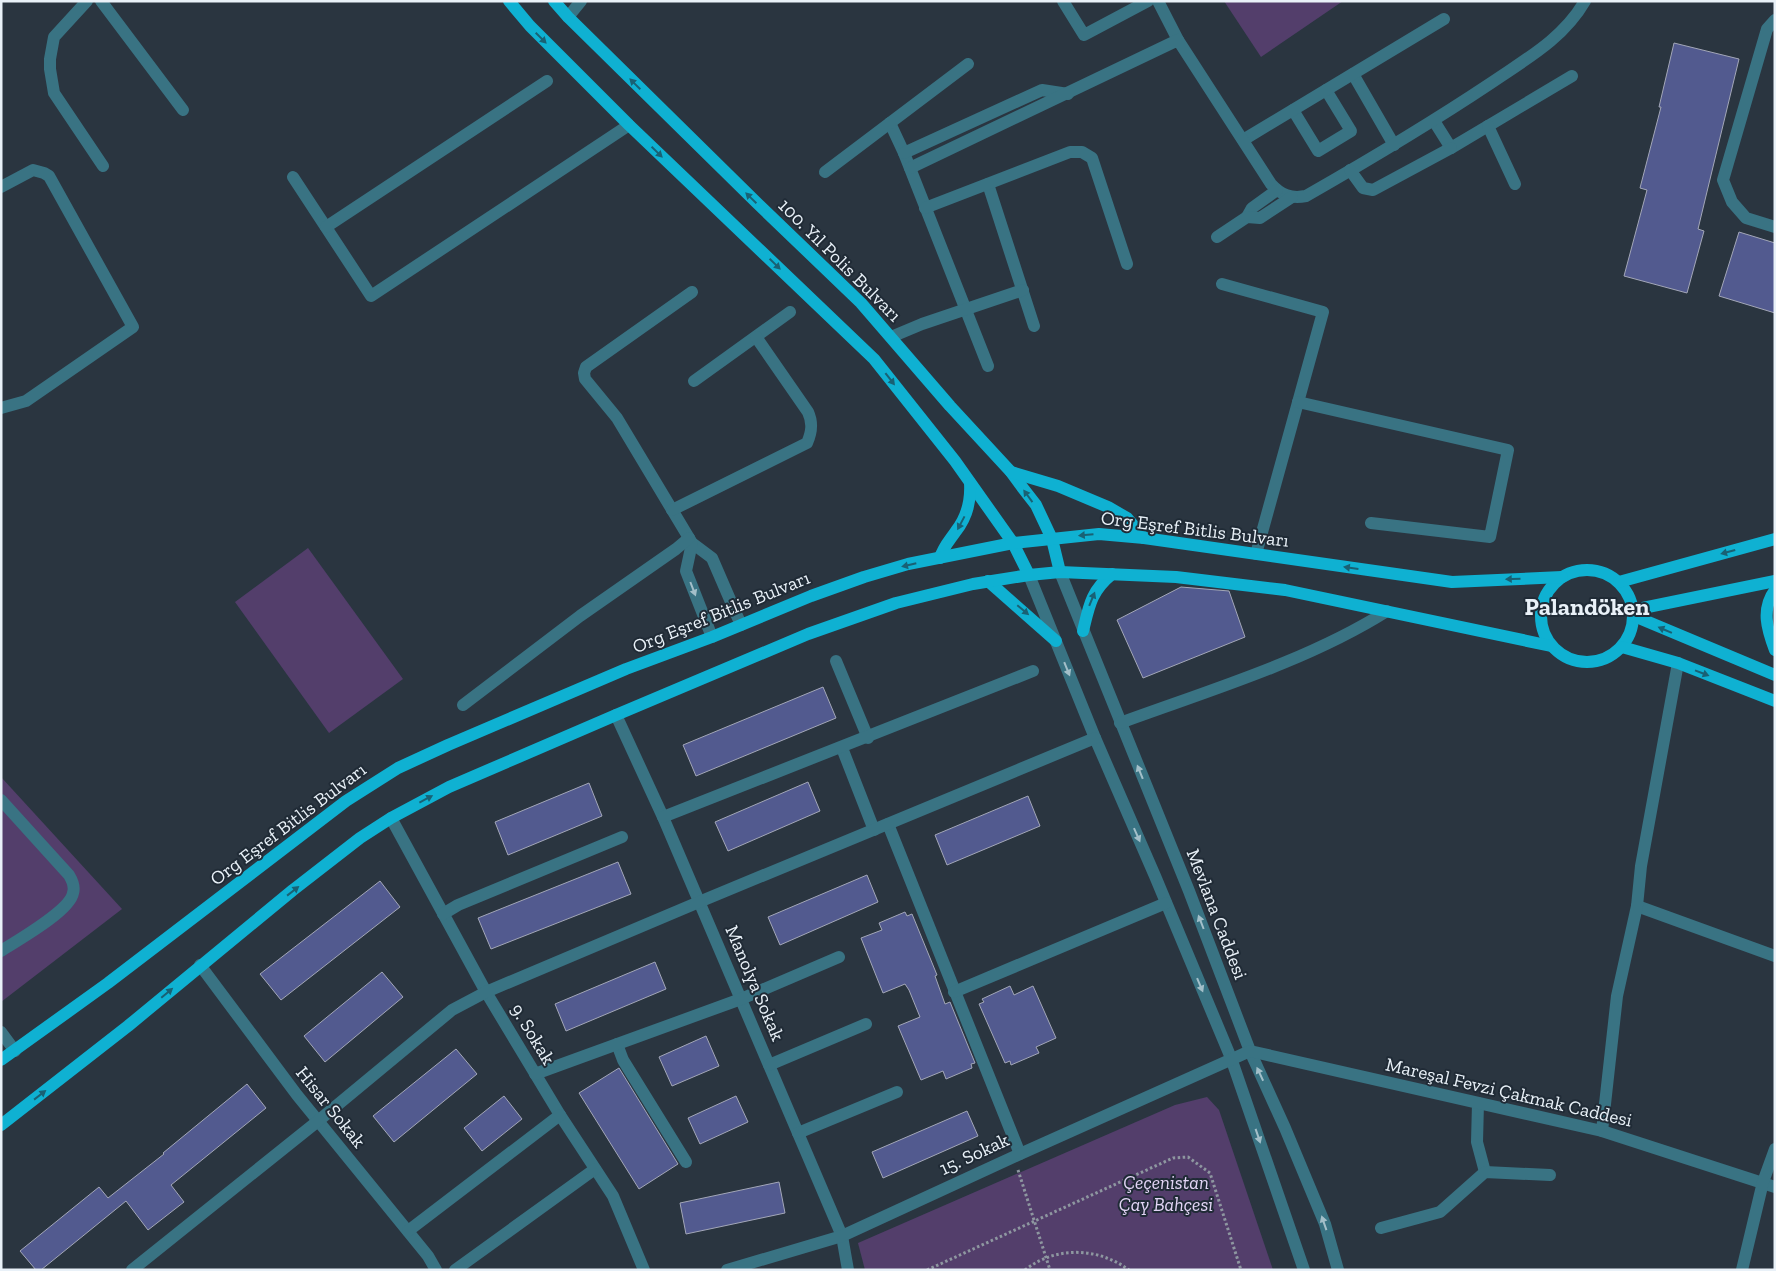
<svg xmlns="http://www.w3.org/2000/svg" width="1776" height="1271" viewBox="0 0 1776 1271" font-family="'Zilla Slab',serif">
<rect width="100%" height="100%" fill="#2a3540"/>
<g fill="#533e6b">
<path d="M 1224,1 L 1343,1 L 1261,57 Z"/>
<path d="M 308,548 L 403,679 L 329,733 L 235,602 Z"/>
<path d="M 1,777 L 122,909 L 1,1002 Z"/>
<path d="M 1207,1097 L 1219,1110 L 1273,1270 L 865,1270 L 858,1243 L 1175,1105 Z"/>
</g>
<g fill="#525a8f" stroke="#a3a7b8">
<path d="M 1674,43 L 1739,59 L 1698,229 L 1704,231 L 1687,293 L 1624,276 L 1647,190 L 1640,188 L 1661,107 L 1659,107 Z"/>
<path d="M 1739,232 L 1775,243 L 1775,313 L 1719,296 Z"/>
<path d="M 1181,587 L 1229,591 L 1245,637 L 1143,678 L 1117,620 Z"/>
<path d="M 823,687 L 836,718 L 696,776 L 683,745 Z"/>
<path d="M 808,782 L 820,811 L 728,851 L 715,822 Z"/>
<path d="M 589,783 L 602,816 L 508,855 L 495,822 Z"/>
<path d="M 1028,796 L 1040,826 L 947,865 L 935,835 Z"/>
<path d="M 618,862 L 631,894 L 491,949 L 478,918 Z"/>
<path d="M 867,875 L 878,902 L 780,945 L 768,917 Z"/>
<path d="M 380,881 L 400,907 L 281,1000 L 260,974 Z"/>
<path d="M 905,912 L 907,916 L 912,914 L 937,975 L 935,976 L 945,1004 L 950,1002 L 975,1063 L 971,1064 L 972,1068 L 946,1079 L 943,1071 L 921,1080 L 898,1026 L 920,1017 L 909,990 L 905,984 L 883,993 L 861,938 L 882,930 L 879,923 Z"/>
<path d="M 655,962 L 666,989 L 566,1031 L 555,1004 Z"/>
<path d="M 382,972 L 403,997 L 325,1062 L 304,1036 Z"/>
<path d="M 1010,986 L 1014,995 L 1033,986 L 1056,1038 L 1036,1047 L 1039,1053 L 1011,1065 L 1010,1061 L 1005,1063 L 979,1004 L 984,1002 L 982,999 Z"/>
<path d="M 706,1036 L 719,1066 L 672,1086 L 659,1057 Z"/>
<path d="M 456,1049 L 477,1074 L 394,1142 L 373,1116 Z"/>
<path d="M 619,1068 L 678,1164 L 639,1189 L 579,1093 Z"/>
<path d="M 247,1084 L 266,1108 L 171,1185 L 184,1202 L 148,1230 L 126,1201 L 41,1270 L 36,1270 L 20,1251 L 99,1187 L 108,1198 L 164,1154 L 163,1153 Z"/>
<path d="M 504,1096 L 522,1119 L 482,1151 L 464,1128 Z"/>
<path d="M 736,1096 L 748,1122 L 700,1144 L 688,1118 Z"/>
<path d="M 967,1111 L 978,1136 L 883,1178 L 872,1152 Z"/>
<path d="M 779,1182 L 785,1213 L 686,1234 L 680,1203 Z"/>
</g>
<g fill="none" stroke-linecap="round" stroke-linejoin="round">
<g stroke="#8e97a0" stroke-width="3" stroke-dasharray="2.5 2.5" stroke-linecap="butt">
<path d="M 1018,1170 L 1050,1270"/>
<path d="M 927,1270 L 1173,1158 L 1188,1157 L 1210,1173 L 1241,1270"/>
<path d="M 1025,1270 C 1055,1246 1098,1247 1129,1270"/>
</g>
<g stroke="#397383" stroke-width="12">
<path d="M 87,1 L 54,37 L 50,59 L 50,69 L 54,93 L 103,166"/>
<path d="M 101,1 L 183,110"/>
<path d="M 1063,1 L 1084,35 L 1148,1"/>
<path d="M 1158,1 L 1178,40"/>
<path d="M 568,17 L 581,1"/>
<path d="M 1775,20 L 1767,29 L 1723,180 L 1732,202 L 1746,218 L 1775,227"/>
<path d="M 1353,74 L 1394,145"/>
<path d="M 1293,110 L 1318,151 L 1351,131 L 1326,90"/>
<path d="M 1434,121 L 1451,148 L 1572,76"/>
<path d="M 890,123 L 904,153 L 988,366"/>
<path d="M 1488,126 L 1515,184"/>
<path d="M 1243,140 L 1444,19"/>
<path d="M 904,153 L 1042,90 L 1068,94"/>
<path d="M 910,168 L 1178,40 L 1271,184 C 1281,195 1291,199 1306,196 C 1369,160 1431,123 1491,83 C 1526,59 1563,39 1585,1"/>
<path d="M 1350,170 L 1363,188 L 1373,190 L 1451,148"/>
<path d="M 825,172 L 968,64"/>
<path d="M 293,177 L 371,296 L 629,125"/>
<path d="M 988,184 L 1034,326"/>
<path d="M 1,187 L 33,170 L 44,173 L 49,176 L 133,327 L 26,401 L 1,408"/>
<path d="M 925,208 L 1070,152 L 1082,152 L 1092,158 L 1127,264"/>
<path d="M 1247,217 L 1252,208 L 1277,190"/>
<path d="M 326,227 L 547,81"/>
<path d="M 1217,237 L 1247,217 L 1260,218 L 1292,197"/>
<path d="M 1222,284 L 1323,312 L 1256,554"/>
<path d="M 692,292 L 586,367 L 584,373 L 585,379 L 617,418 L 692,543 L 712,558 L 741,625"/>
<path d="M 891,337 L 922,324 L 1023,290"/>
<path d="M 694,381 L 790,312"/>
<path d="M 1298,402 L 1508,450 L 1490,537 L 1371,523"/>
<path d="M 672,510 L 807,443 C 812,432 813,423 808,412 L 756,337"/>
<path d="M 692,543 L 686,571 L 712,637"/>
<path d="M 1060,572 L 1189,891 L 1250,1051 L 1285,1128 L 1325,1224 L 1338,1270"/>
<path d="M 1029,575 L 1095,738 L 1155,876 L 1231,1058 L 1304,1270"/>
<path d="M 836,661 L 868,738"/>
<path d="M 463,705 L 580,616 L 676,549 L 689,538"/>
<path d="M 616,715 L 663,817 L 842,1236 L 848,1270"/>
<path d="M 1120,723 C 1207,691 1308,661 1387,611"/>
<path d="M 842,748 L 874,830"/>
<path d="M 1,800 L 69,875 C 72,880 75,887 73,893 C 70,911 18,940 1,951"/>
<path d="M 663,817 L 1033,671"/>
<path d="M 391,818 L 486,992 L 560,1115 L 613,1196 L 644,1270"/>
<path d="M 888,824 L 1020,1154"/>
<path d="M 1637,906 L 1775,956"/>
<path d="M 443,914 L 458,905 L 622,837"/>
<path d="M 200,965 L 297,1095 L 428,1256 L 436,1270"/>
<path d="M 954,992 L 1166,903"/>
<path d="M 1,1032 L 15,1051"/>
<path d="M 617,1044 L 623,1060 L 686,1162"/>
<path d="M 769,1065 L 866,1024"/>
<path d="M 535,1074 L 741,999 L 839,957"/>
<path d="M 1478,1103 L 1477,1142 L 1485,1172"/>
<path d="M 1602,1131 L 1617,996 L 1637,906 L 1641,866 L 1678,663"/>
<path d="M 798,1133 L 897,1092"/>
<path d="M 1381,1228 L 1440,1212 L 1485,1172 L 1550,1175"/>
<path d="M 408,1231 L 560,1115"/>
<path d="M 132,1270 L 318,1121 L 452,1010 L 486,992 L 699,902 L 1095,738"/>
<path d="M 455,1270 L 595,1169"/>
<path d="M 727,1270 L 842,1236 L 1020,1154 L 1250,1051 L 1602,1131 L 1775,1187"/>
<path d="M 1742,1270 L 1763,1182 L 1775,1149"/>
</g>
<g stroke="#0fb1d2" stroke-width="12">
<path d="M 509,1 L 530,26 L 629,125 L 874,359 L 955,461 L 1013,543 L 1029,575"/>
<path d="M 554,1 L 568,17 L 757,203 L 861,303 L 950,406 L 1011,472 L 1022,487 L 1036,505 L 1052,539 L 1060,572"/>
<path d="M 1011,472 L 1058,486 L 1108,507 L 1127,518 L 1144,538"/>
<path d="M 940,558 C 943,547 950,540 956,531 C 967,517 971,500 970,483"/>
<circle cx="1587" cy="616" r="46"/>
<path d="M 988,581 L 1056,641"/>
<path d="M 1619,582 L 1775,539"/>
<path d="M 1775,590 C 1761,609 1767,629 1775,650"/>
<path d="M 1633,610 L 1775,581"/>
<path d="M 1634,616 L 1775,675"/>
<path d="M 1083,631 C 1089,606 1091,591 1112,574"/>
<path d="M 1622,647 L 1678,663 L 1775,701"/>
<path d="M 1,1060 L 108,983 L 346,801 L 398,768 L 448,745 L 626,669 L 712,637 L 811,596 L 864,577 L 908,564 L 1013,543 L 1099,534 L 1144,538 L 1452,582 L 1562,577"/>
<path d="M 1,1125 L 128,1026 L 293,890 L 360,838 L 391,818 L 449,787 L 616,715 L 808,634 L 896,603 L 973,584 L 1029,575 L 1060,572 L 1176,577 L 1285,590 L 1551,646"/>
</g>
</g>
<defs><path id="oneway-solid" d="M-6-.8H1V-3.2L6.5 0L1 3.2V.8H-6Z" transform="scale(1.25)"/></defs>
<g fill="#196174">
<use href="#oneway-solid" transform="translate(541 38) rotate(45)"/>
<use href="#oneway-solid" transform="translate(635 84) rotate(-135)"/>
<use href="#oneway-solid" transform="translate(657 152) rotate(44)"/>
<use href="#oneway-solid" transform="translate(751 198) rotate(-136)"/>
<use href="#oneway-solid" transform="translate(775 264) rotate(44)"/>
<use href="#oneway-solid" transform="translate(890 379) rotate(52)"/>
<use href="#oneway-solid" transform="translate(1028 496) rotate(-126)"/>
<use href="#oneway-solid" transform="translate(961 523) rotate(118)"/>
<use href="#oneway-solid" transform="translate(1086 535) rotate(175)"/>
<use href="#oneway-solid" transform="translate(1728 552) rotate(165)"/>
<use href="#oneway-solid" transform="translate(909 565) rotate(167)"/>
<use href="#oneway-solid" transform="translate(1351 568) rotate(-172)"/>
<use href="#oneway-solid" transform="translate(1513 579) rotate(178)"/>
<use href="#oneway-solid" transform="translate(1092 599) rotate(-68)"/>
<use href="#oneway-solid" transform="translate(1023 610) rotate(40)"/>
<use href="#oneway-solid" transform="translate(1665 630) rotate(-157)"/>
<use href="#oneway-solid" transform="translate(1702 673) rotate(21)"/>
<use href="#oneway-solid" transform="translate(426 799) rotate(-28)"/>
<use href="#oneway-solid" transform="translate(293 891) rotate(-38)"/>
<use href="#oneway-solid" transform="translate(167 993) rotate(-40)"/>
<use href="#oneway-solid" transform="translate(40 1095) rotate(-38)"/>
</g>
<g fill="#a3bfc9">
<use href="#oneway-solid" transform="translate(693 589) rotate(69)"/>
<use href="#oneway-solid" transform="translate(1067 669) rotate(68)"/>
<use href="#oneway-solid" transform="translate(1140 772) rotate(-112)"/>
<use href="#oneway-solid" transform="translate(1137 835) rotate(66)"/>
<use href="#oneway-solid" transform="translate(1201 922) rotate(-111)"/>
<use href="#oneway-solid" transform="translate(1200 985) rotate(67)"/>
<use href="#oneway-solid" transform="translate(1260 1074) rotate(-115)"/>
<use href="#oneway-solid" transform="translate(1258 1136) rotate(71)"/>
<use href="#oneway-solid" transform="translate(1324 1223) rotate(-109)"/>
</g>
<g text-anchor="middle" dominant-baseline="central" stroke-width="4" stroke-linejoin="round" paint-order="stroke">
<g font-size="19" fill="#e9f1f8" stroke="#202b36">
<text transform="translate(840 260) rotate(45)">100. Yıl Polis Bulvarı</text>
<text transform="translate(1195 529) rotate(7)">Org Eşref Bitlis Bulvarı</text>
<text transform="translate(721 612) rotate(-22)">Org Eşref Bitlis Bulvarı</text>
<text transform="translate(288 824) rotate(-37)">Org Eşref Bitlis Bulvarı</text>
<text transform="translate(1217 914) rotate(69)">Mevlana Caddesi</text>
<text transform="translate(755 983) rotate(67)">Manolya Sokak</text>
<text transform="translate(533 1034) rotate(59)">9. Sokak</text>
<text transform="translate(1509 1092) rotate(13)">Mareşal Fevzi Çakmak Caddesi</text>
<text transform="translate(331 1107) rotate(51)">Hisar Sokak</text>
<text transform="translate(974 1154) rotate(-25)">15. Sokak</text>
</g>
<g font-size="19" font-style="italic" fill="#e3d5f6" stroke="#202b36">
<text x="1166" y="1182">Çeçenistan<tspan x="1166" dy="22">Çay Bahçesi</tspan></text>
</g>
<g font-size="24" font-weight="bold" fill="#e9f1f8" stroke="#202b36">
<text x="1587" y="606">Palandöken</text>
</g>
</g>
<rect width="1776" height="1271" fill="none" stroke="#e9f1f8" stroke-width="5"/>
</svg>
